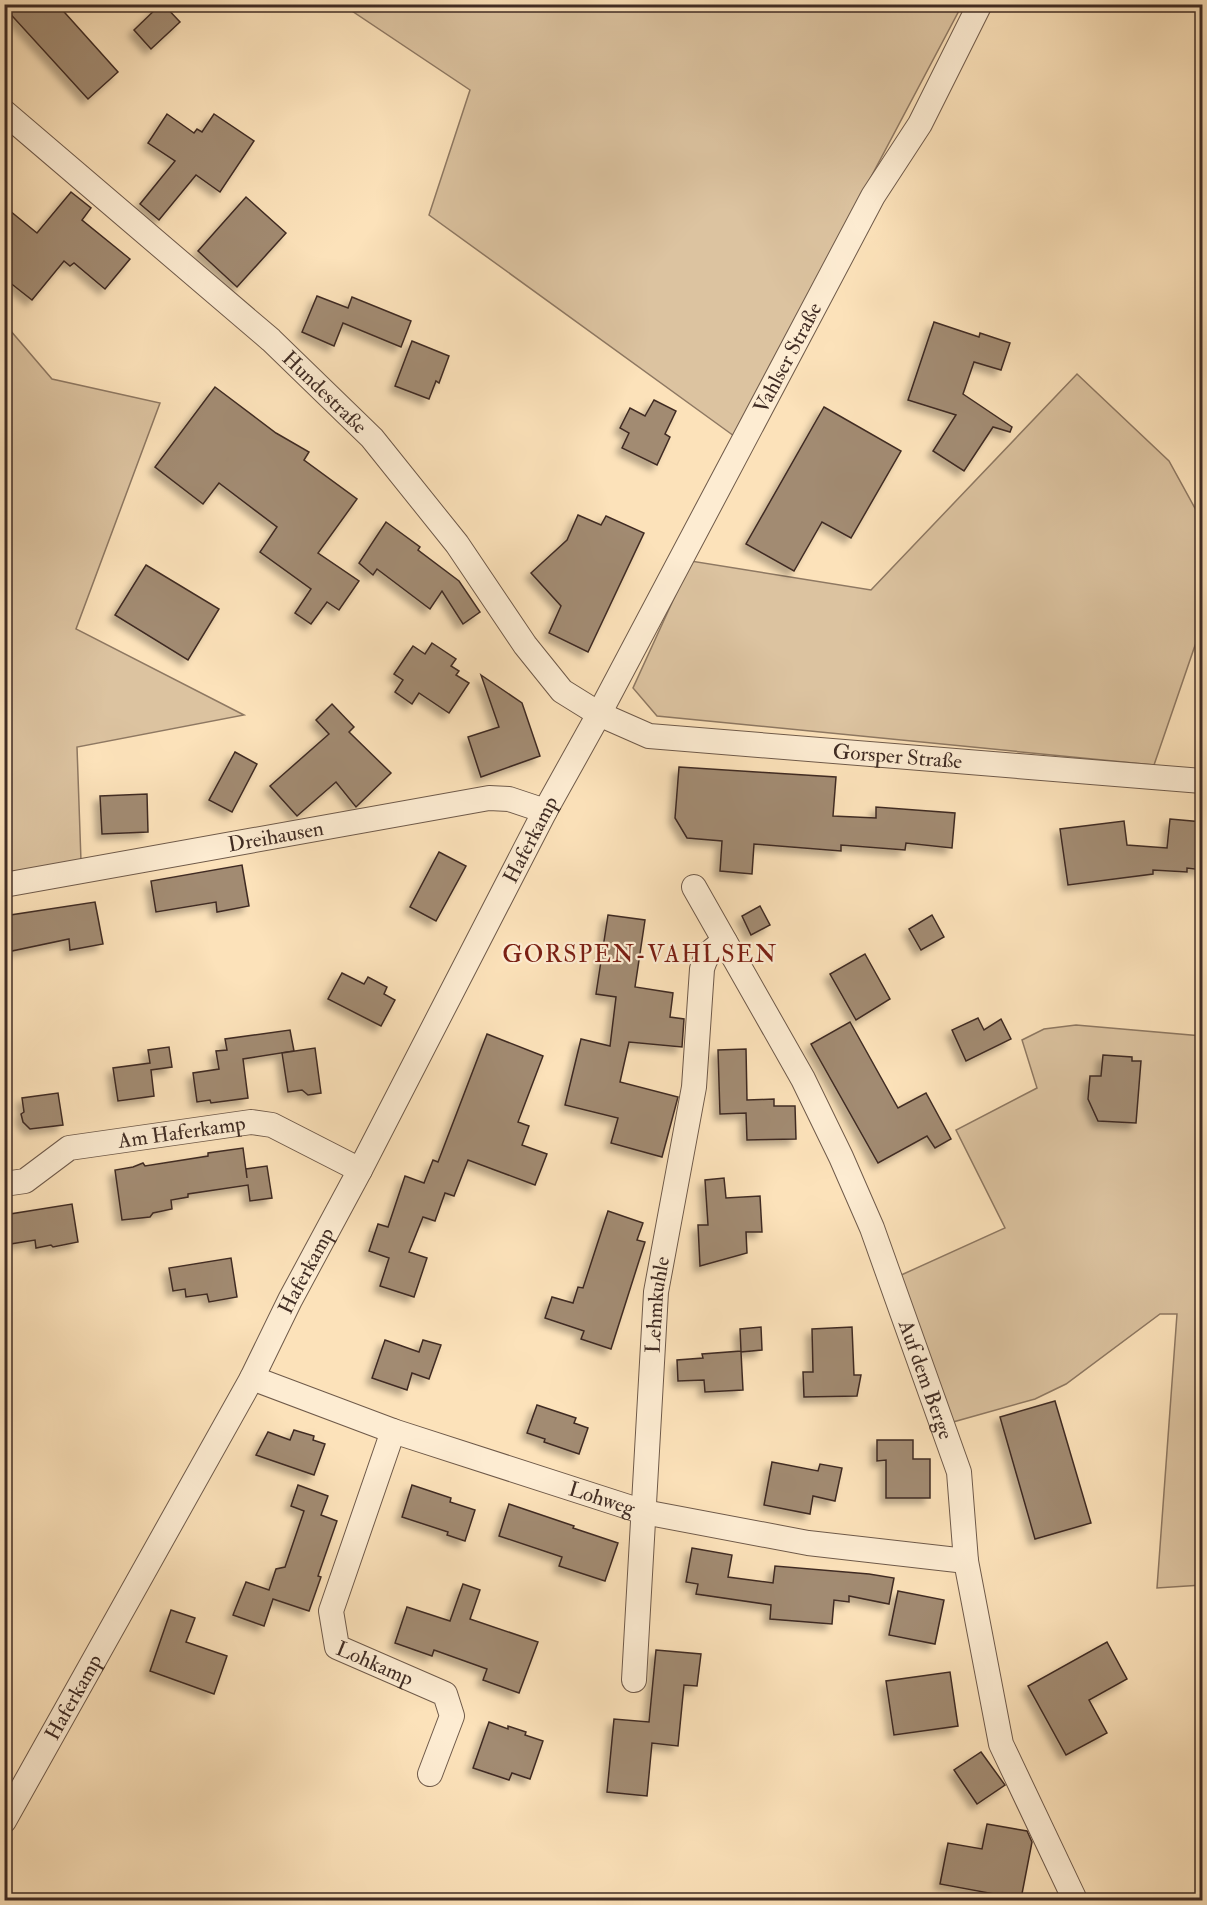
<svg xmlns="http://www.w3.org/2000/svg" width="1207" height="1905" viewBox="0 0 1207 1905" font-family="'IM FELL Double Pica',serif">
<defs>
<filter id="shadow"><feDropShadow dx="-5.5" dy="5.5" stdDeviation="3" flood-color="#0004"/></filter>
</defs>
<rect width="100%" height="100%" fill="#fce2ba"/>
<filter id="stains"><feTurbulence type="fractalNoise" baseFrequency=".00333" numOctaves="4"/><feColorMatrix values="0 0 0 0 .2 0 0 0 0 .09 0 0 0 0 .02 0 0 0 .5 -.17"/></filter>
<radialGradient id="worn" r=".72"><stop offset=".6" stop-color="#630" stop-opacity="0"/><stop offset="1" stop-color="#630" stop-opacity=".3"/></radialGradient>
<g fill="#dcc3a0" stroke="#8e7862" stroke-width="1.5">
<path d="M 343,5 L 962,5 L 734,436 L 429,215 L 470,90 Z"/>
<path d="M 4,323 L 52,379 L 160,403 L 76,629 L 244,715 L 77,747 L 81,861 L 11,874 L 4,839 Z"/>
<path d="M 1077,374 L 1169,461 L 1202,521 L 1202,625 L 1154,765 L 657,716 L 633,688 L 691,561 L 871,590 Z"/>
<path d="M 1076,1025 L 1202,1036 L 1202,1585 L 1157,1588 L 1177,1314 L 1160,1314 L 1066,1384 L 1035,1399 L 953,1422 L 899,1276 L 1005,1228 L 956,1130 L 1037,1088 L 1022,1040 L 1044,1029 Z"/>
</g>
<g fill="#a28b72" stroke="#402c24" stroke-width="1.5" filter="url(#shadow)">
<path d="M 4,4 L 57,4 L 118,72 L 88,99 L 4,7 Z"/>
<path d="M 161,4 L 163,4 L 180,22 L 151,49 L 134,30 Z"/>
<path d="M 167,114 L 194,133 L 197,129 L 202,132 L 214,114 L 254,141 L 220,192 L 196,175 L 159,220 L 140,204 L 175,161 L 148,143 Z"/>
<path d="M 71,192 L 91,208 L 82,220 L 130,259 L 105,289 L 74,263 L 70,266 L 64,261 L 32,300 L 4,278 L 4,206 L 37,233 Z"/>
<path d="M 246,197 L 286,233 L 237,287 L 198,251 Z"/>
<path d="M 317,296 L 348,308 L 352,297 L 411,321 L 401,347 L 343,323 L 334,346 L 302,332 Z"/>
<path d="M 934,322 L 979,337 L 980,333 L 1010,343 L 1001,370 L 974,362 L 963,394 L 1012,427 L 1010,432 L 993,427 L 964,471 L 933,451 L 956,415 L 908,400 Z"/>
<path d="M 412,341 L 449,356 L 439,383 L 436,381 L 429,399 L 395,386 Z"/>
<path d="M 215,387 L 276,433 L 309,452 L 304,460 L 357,499 L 318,553 L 359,581 L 339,610 L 327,602 L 311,624 L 295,613 L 311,589 L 260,552 L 277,527 L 219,483 L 203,504 L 155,467 Z"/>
<path d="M 654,400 L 676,411 L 665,434 L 670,437 L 657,465 L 622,448 L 629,433 L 620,428 L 630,408 L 645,416 Z"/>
<path d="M 824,407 L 901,451 L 851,538 L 822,522 L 794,571 L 746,544 Z"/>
<path d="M 578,515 L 601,525 L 606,516 L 644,533 L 588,652 L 549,633 L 561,606 L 531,573 L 567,540 Z"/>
<path d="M 386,522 L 420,547 L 418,550 L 459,581 L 480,612 L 463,624 L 442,591 L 430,609 L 377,569 L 373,575 L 359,563 Z"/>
<path d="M 146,565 L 219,609 L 188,660 L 115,615 Z"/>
<path d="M 432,643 L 456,659 L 451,666 L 459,671 L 456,675 L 469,683 L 449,713 L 419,693 L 412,704 L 395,692 L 403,680 L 394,674 L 413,646 L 425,654 Z"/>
<path d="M 481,675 L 522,703 L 540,756 L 481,777 L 468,737 L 499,727 Z"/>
<path d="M 332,704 L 354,727 L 349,732 L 391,773 L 356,807 L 336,782 L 297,816 L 270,786 L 329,734 L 316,720 Z"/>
<path d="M 235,752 L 257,764 L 232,812 L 209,800 Z"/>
<path d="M 679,767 L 836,777 L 833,816 L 876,818 L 876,807 L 955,813 L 952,848 L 906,843 L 905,850 L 841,845 L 841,851 L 754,844 L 752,874 L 720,871 L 722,841 L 687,838 L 675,818 Z"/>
<path d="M 147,794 L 148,832 L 102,834 L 100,796 Z"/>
<path d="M 1170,819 L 1203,822 L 1203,870 L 1187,868 L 1187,872 L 1153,870 L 1153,874 L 1068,885 L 1060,829 L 1124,821 L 1127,845 L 1167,848 Z"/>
<path d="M 439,852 L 466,866 L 436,921 L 410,907 Z"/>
<path d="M 242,865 L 249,906 L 217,912 L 216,902 L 156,912 L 151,881 Z"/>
<path d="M 95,902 L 103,944 L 70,950 L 69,939 L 7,952 L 4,940 L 4,916 Z"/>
<path d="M 760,906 L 770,925 L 751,935 L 742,916 Z"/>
<path d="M 608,915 L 645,920 L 635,987 L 673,993 L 670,1017 L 684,1019 L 682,1047 L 629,1042 L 620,1082 L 678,1097 L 662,1157 L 611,1143 L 618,1118 L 565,1105 L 581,1039 L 610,1046 L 616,997 L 596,994 Z"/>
<path d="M 932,915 L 944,937 L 921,950 L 909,929 Z"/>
<path d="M 865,954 L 890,999 L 856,1020 L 830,974 Z"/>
<path d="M 342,973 L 364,984 L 368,977 L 387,987 L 384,994 L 395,1000 L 381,1026 L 328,999 Z"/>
<path d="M 978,1018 L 984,1030 L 1001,1019 L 1011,1039 L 966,1061 L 952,1030 Z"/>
<path d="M 850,1022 L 898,1108 L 926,1093 L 951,1139 L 935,1148 L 927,1136 L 878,1163 L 811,1044 Z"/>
<path d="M 290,1030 L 294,1051 L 243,1059 L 248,1098 L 211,1103 L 210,1100 L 197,1102 L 193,1073 L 219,1069 L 216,1051 L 227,1050 L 225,1039 Z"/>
<path d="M 487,1034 L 543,1056 L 518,1122 L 529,1126 L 522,1145 L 547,1154 L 535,1185 L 468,1160 L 454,1196 L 445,1193 L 435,1221 L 423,1217 L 409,1252 L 427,1258 L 414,1297 L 380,1286 L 389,1258 L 369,1251 L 378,1224 L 388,1227 L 405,1176 L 424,1183 L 433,1160 L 438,1162 Z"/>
<path d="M 169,1047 L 172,1067 L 151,1070 L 154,1096 L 118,1101 L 113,1068 L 150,1063 L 148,1050 Z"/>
<path d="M 315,1048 L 321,1093 L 308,1095 L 302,1090 L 288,1092 L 282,1053 Z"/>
<path d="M 746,1049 L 747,1100 L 774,1099 L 774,1106 L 795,1106 L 796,1139 L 747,1140 L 746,1113 L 720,1114 L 718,1050 Z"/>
<path d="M 1103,1055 L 1132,1057 L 1132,1061 L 1141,1061 L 1136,1123 L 1098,1121 L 1088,1099 L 1090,1076 L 1101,1076 Z"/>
<path d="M 58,1093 L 63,1125 L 30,1129 L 23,1122 L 21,1114 L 24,1112 L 22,1098 Z"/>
<path d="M 243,1148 L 247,1178 L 246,1169 L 267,1166 L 272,1198 L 250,1201 L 248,1185 L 188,1194 L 188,1197 L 171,1200 L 172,1209 L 153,1213 L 150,1217 L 122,1220 L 115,1170 L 133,1167 L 143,1163 L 145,1166 L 208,1156 L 208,1153 Z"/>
<path d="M 724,1178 L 726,1198 L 760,1196 L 762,1232 L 746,1232 L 747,1253 L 700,1266 L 698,1225 L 708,1225 L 705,1180 Z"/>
<path d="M 72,1204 L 78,1242 L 53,1247 L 51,1245 L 36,1248 L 35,1240 L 4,1245 L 4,1215 Z"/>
<path d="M 608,1211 L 643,1223 L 637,1240 L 645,1242 L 611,1349 L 581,1339 L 584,1331 L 545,1318 L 552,1297 L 573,1303 L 578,1287 L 583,1288 Z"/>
<path d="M 231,1258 L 237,1297 L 209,1302 L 207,1294 L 186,1297 L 185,1289 L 173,1291 L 169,1268 Z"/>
<path d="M 761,1327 L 762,1350 L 741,1352 L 743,1390 L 705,1392 L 704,1380 L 678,1381 L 677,1360 L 703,1358 L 702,1354 L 741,1351 L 740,1329 Z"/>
<path d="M 852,1327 L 854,1375 L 861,1375 L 857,1396 L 804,1397 L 803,1372 L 813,1372 L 812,1329 Z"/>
<path d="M 385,1340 L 419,1352 L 423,1340 L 441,1345 L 429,1379 L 412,1373 L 407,1390 L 372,1378 Z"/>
<path d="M 1055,1401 L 1091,1523 L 1035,1539 L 1000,1417 Z"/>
<path d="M 537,1405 L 576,1418 L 574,1423 L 588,1428 L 579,1454 L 544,1442 L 545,1439 L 527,1433 Z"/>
<path d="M 294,1430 L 314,1436 L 313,1440 L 325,1444 L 314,1475 L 256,1455 L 268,1432 L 290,1440 Z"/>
<path d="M 877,1440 L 913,1440 L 913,1459 L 930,1459 L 930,1498 L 886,1498 L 886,1460 L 877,1461 Z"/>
<path d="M 772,1462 L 818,1471 L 820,1464 L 842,1468 L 835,1501 L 813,1496 L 810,1514 L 764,1505 Z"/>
<path d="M 298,1485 L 328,1496 L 321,1515 L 337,1521 L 318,1576 L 321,1577 L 309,1611 L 273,1599 L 264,1626 L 233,1615 L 246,1582 L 269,1590 L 276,1569 L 285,1567 L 304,1511 L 291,1506 Z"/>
<path d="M 412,1485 L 451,1498 L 450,1502 L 475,1510 L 465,1541 L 447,1535 L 448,1532 L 402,1517 Z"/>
<path d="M 509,1504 L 574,1526 L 573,1528 L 618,1543 L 605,1581 L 559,1566 L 562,1557 L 499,1536 Z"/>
<path d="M 692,1548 L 732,1555 L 728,1577 L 773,1583 L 775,1566 L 869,1574 L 894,1578 L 889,1604 L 849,1596 L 849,1602 L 834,1600 L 832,1624 L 770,1619 L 771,1605 L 696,1594 L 698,1584 L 686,1582 Z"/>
<path d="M 463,1584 L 480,1590 L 470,1619 L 538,1642 L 519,1693 L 483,1680 L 487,1669 L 434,1650 L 432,1656 L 395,1643 L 407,1607 L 450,1621 Z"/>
<path d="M 898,1591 L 944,1600 L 935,1644 L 889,1635 Z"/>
<path d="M 171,1610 L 195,1618 L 186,1642 L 227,1656 L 214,1694 L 150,1671 Z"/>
<path d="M 1107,1642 L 1127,1679 L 1089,1700 L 1107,1733 L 1066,1755 L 1028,1686 Z"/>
<path d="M 656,1650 L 701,1654 L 697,1686 L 684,1685 L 678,1746 L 652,1743 L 647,1796 L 607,1792 L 614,1719 L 649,1722 Z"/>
<path d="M 950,1672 L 958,1726 L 894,1735 L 886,1681 Z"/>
<path d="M 489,1722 L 508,1729 L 508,1726 L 526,1732 L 525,1735 L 543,1741 L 530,1779 L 512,1773 L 509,1780 L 473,1768 Z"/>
<path d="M 981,1752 L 1005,1785 L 977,1804 L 954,1770 Z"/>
<path d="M 987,1824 L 1027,1831 L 1032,1842 L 1021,1899 L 940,1884 L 948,1843 L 982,1849 Z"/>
</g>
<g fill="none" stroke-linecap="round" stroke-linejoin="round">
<defs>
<g id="minor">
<path id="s1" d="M 4,112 L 271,340 L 372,438 L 457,544 L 525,645 L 562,691 L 599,714 L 649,736 L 1202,781"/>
<path id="s2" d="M 4,885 L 489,798 L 509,799 L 545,811"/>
<path id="s3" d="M 694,887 L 803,1079 L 841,1157 L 872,1228 L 959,1472 L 966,1561 L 1001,1744 L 1075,1900"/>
<path id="s4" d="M 4,1184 L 25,1181 L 69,1148 L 251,1122 L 272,1125 L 360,1170"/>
<path id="s5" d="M 252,1378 L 393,1431 L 644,1512 L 808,1543 L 966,1561"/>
<path id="s6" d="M 393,1431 L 331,1611 L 337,1647 L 445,1694 L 452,1716 L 430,1774"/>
<path id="s7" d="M 634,1680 L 656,1292 L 694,1087 L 702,969 C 706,954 712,949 725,942"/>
<path id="s8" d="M 4,1821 L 252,1378 L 290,1300 L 360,1170 L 545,811 L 599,714 L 873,196 L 920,124 L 980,4"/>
</g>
</defs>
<use href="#minor" stroke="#6f5a4a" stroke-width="26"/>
<use href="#minor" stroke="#fdecd2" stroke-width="24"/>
</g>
<g text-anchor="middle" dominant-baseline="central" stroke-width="4.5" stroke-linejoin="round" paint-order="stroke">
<g font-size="21" fill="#402c24" stroke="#fdecd2">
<text stroke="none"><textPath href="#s8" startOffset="1660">Vahlser Straße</textPath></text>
<text stroke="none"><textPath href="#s1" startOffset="426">Hundestraße</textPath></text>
<text stroke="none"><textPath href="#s1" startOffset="1156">Gorsper Straße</textPath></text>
<text stroke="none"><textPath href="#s2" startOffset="276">Dreihausen</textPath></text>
<text stroke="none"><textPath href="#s8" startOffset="1114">Haferkamp</textPath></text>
<text stroke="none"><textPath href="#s4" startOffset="190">Am Haferkamp</textPath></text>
<text stroke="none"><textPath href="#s8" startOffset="628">Haferkamp</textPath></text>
<text stroke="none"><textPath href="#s7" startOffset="376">Lehmkuhle</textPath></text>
<text stroke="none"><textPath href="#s3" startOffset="546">Auf dem Berge</textPath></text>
<text stroke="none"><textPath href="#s5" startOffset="370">Lohweg</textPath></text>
<text stroke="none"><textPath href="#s6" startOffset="268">Lohkamp</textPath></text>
<text stroke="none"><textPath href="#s8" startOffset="142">Haferkamp</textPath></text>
</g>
<g font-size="24" letter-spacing="1.5" fill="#7a1f14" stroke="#fdecd2">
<text x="640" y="954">GORSPEN-VAHLSEN</text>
</g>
</g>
<rect width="1207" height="1905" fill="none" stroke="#fce2ba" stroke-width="24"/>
<rect x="6" y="6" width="1195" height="1893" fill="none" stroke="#402c24" stroke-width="3"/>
<rect x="12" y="12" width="1183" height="1881" fill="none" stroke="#402c24" stroke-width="1.5"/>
<rect width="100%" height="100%" filter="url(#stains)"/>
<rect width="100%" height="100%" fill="url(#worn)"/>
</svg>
